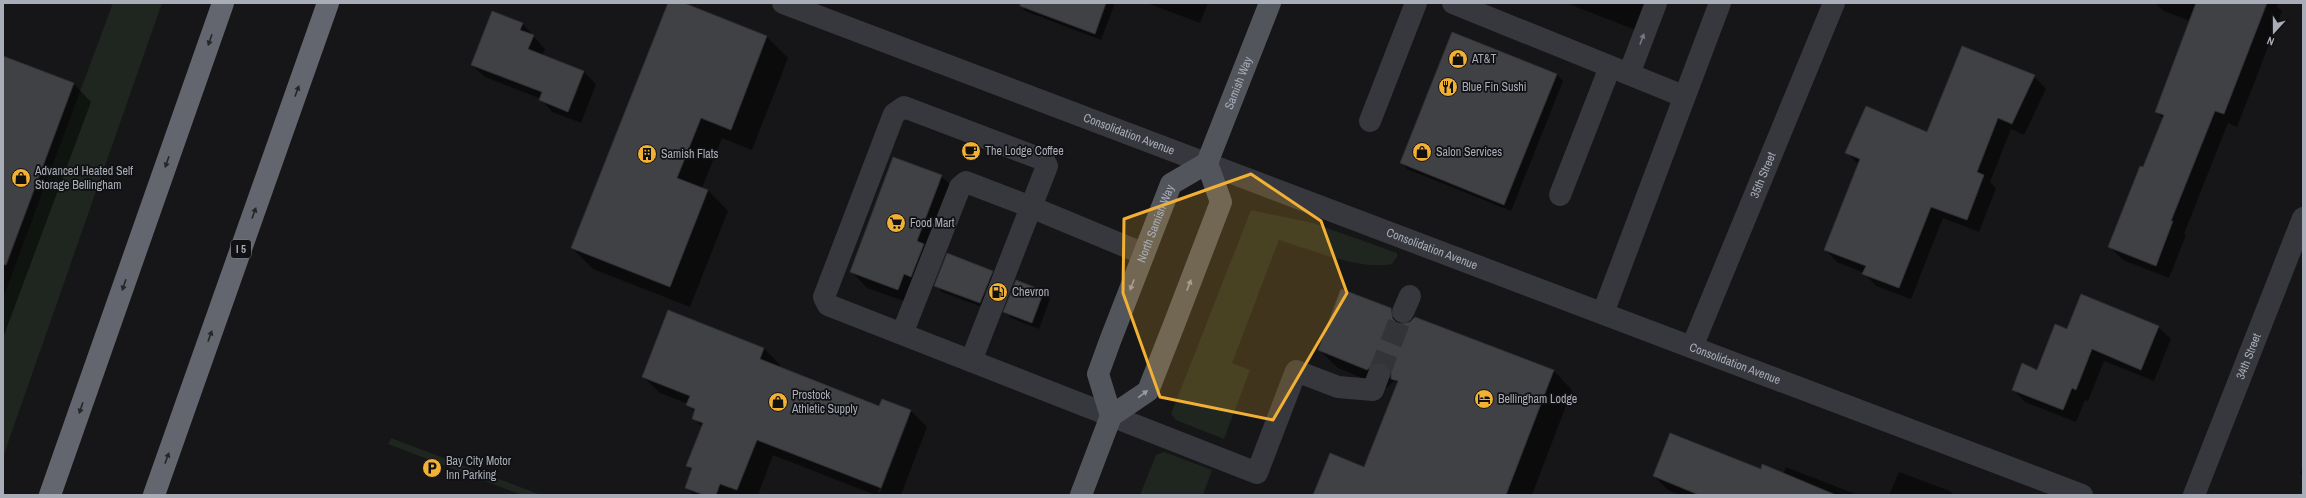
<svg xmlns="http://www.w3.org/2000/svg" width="2306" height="498" viewBox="0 0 2306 498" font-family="'Archivo Narrow',sans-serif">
<rect width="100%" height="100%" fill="#161618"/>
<g fill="#1e261f">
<path d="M 113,3 L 162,3 L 3,457 L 3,298 Z"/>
<path d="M 1251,210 L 1313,223 L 1397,253 L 1397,257 L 1392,264 C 1361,271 1309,249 1279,240 L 1232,363 L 1250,370 L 1224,439 L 1176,420 L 1171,414 Z"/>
<path d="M 391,438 L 541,495 L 522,495 L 388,444 Z"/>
<path d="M 1164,452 L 1212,470 L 1203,495 L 1140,495 L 1156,455 Z"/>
</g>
<g fill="#0007" fill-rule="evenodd">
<path d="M 669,3 L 681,3 L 767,37 L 788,58 L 752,150 L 722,138 L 702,188 L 708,190 L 728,211 L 690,307 L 593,269 L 572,248 Z"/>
<path d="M 1019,3 L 1115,3 L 1101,40 L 1025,11 Z"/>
<path d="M 1147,3 L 1208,3 L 1200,23 Z"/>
<path d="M 1566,3 L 1658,3 L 1646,34 Z"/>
<path d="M 2155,3 L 2279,3 L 2277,7 L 2282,11 L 2237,127 L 2228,123 L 2184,234 L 2186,235 L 2169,278 L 2123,260 L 2110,247 L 2163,119 L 2157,112 L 2190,21 L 2164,11 Z"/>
<path d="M 492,13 L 523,24 L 545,49 L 542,56 L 584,72 L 596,84 L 581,123 L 552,112 L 541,99 L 485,77 L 472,65 Z"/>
<path d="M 3,57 L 73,83 L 91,102 L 3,338 Z"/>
<path d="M 1556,74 L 1563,81 L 1511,211 L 1407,169 L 1401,162 Z"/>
<path d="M 2034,76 L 2046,89 L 2024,135 L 2011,129 L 1990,182 L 1996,188 L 1979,232 L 1943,218 L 1911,299 L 1876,286 L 1864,273 L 1837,262 L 1825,250 L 1859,165 L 1847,153 L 1927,134 Z"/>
<path d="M 941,176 L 958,192 L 915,305 L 867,288 L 851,271 Z"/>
<path d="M 992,272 L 999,279 L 987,309 L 942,292 L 936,285 Z"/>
<path d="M 1016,282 L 1044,292 L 1050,299 L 1039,329 L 1011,318 L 1005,312 Z"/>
<path d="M 1391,309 L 1406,324 L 1411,323 L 1415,318 L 1554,371 L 1572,390 L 1532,495 L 1315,495 L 1365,468 L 1398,384 L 1394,381 L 1386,388 L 1338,368 L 1319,350 Z"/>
<path d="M 2158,327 L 2171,339 L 2154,381 L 2104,361 L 2088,401 L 2085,400 L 2076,422 L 2025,402 L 2013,389 L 2038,371 L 2068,331 Z"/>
<path d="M 764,348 L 780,365 L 779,368 L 879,407 L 882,400 L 911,411 L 927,427 L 901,495 L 875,495 L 773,455 L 758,495 L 694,495 L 686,487 L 692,471 L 687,466 L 702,427 L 693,418 L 695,413 L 688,404 L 660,393 L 643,377 ZM 907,418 L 909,418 L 880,493 L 878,492 Z"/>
<path d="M 1786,467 L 1858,495 L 1680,495 L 1668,490 L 1654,476 L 1761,470 L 1783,474 Z"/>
<path d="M 2303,467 L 2303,476 L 2300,473 Z"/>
<path d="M 1899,472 L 1950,491 L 1954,495 L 1889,495 Z"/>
</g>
<g fill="#404145" stroke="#303034">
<path d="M 668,3 L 684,3 L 767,36 L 731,130 L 701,118 L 677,178 L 708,190 L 670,287 L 571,248 Z"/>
<path d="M 1020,3 L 1106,3 L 1095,34 L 1020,6 Z"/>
<path d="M 2196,3 L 2267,3 L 2224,114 L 2215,111 L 2171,221 L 2173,221 L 2156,266 L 2108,247 L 2140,166 L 2143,167 L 2164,115 L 2155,112 Z"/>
<path d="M 492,11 L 523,23 L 520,30 L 534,35 L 528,49 L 584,71 L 568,112 L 539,100 L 542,92 L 471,65 Z"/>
<path d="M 1452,32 L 1557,74 L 1504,205 L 1400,163 Z"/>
<path d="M 1962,46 L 2035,75 L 2012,124 L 1998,118 L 1977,172 L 1984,175 L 1967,220 L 1931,207 L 1899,288 L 1862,274 L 1866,266 L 1824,250 L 1860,159 L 1845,153 L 1866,106 L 1927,132 Z"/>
<path d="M 3,56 L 74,83 L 6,265 L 3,264 Z"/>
<path d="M 893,157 L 942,175 L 917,241 L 924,244 L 911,277 L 904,274 L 898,290 L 850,272 Z"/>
<path d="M 947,253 L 993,271 L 980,303 L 934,286 Z"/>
<path d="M 1016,280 L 1044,291 L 1032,323 L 1003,312 Z"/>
<path d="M 1341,289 L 1391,308 L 1393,319 L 1398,324 L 1410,322 L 1415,317 L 1554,370 L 1506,495 L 1313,495 L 1330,453 L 1364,467 L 1398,381 L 1391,379 L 1391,372 L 1384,362 L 1377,362 L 1367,370 L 1318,350 Z"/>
<path d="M 2081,294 L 2159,326 L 2141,370 L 2092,349 L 2076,390 L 2072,388 L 2063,410 L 2012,390 L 2022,363 L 2037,370 L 2055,324 L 2067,329 Z"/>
<path d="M 668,310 L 764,348 L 760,359 L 879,406 L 882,399 L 911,410 L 881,488 L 757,440 L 737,490 L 720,484 L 716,495 L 704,495 L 685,488 L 692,468 L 686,466 L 703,423 L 692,419 L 695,409 L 686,405 L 690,396 L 642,377 Z"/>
<path d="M 1670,433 L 1761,469 L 1762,464 L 1836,495 L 1699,495 L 1653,476 Z"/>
</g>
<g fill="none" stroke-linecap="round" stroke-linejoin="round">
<path stroke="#333438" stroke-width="22" stroke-dasharray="22 11" stroke-linecap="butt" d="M 1379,374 L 1403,312"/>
<g stroke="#37383d" stroke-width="22">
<path id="s1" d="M 783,3 L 2082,495"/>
<path d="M 1453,3 L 1683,96"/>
<path d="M 1629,74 L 1656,3"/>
<path d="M 1370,121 L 1416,3"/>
<path d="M 1560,195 L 1610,67"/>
<path d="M 1144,254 L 1031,207 L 971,361 L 1257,473 L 1296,371 L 1338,387 L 1373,390 L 1379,374"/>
<path d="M 1403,312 L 1410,296"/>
<path d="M 1603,313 L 1720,3"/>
<path d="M 902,334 L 960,187 L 966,182 L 1031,207 L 1047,166 L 1044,160 L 904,107 L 894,114 L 824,297 L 828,305 L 971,361"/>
<path id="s2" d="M 1692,347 L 1834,3"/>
<path id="s3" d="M 2194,495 L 2303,218"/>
</g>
<g stroke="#53555c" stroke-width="22">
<path id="s4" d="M 1207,163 L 1270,3"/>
<path id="s5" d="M 1111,416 L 1098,374 L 1110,341 L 1171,184 L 1207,163"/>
<path d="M 1081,495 L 1111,416 L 1148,391 L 1175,322 L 1221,202 L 1207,163"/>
</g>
<g stroke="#63666e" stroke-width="22">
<path d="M 50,495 L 223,3"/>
<path d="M 154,495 L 328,3"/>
</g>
</g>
<defs><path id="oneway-solid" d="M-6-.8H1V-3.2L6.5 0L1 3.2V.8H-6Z"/></defs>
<use fill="#757881" href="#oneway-solid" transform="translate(1642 39) rotate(-70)"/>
<g fill="#26262a">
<use href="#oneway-solid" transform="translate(210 40) rotate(109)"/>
<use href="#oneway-solid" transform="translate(297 91) rotate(-70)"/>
<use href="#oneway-solid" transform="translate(167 162) rotate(109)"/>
<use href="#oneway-solid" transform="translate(254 213) rotate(-70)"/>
<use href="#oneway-solid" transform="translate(124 285) rotate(109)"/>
<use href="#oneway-solid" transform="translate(210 336) rotate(-70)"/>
<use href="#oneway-solid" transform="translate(81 408) rotate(109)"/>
<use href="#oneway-solid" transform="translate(167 458) rotate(-70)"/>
</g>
<g fill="#979ba6">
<use href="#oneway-solid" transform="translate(1132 285) rotate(111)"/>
<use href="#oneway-solid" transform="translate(1189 285) rotate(-69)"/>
<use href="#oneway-solid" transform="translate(1143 394) rotate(-37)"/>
</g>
<path fill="#f2b134" fill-opacity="0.2" stroke="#f2b134" stroke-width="3" stroke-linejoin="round" d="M 1251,174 L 1321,221 L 1347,293 L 1273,420 L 1160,397 L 1123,293 L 1124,219 Z"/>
<defs>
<symbol id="shop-disc" viewBox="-11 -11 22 22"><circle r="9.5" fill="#f2b134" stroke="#111113"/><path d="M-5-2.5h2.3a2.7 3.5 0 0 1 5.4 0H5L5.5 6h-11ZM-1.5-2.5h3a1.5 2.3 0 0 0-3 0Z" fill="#111"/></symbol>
<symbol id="restaurant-disc" viewBox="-11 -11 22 22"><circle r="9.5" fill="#f2b134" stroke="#111113"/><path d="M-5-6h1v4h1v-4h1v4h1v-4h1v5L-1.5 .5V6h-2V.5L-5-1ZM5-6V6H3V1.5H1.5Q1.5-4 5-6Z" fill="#111"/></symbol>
<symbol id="cafe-disc" viewBox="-11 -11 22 22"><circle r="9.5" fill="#f2b134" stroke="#111113"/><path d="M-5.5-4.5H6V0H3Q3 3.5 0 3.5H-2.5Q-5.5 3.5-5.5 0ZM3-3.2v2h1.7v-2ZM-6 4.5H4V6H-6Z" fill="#111"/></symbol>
<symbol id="building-disc" viewBox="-11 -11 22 22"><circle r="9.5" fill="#f2b134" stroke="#111113"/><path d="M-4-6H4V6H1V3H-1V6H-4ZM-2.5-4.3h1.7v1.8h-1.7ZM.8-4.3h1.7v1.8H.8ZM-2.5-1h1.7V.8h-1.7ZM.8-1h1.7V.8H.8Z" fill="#111"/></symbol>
<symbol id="supermarket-disc" viewBox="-11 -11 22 22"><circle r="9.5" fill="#f2b134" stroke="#111113"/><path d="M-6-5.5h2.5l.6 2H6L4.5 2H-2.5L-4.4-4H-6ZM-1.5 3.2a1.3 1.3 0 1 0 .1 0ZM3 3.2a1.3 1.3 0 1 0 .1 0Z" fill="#111"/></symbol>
<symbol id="fuel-disc" viewBox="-11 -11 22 22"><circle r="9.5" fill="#f2b134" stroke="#111113"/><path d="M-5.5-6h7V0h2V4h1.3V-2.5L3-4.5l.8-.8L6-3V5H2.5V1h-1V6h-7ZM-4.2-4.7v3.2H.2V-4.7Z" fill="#111"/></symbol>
<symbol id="hotel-disc" viewBox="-11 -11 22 22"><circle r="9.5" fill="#f2b134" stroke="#111113"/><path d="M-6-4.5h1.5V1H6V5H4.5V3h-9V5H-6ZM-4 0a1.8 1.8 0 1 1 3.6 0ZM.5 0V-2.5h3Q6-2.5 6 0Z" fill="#111"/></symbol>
<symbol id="parking-disc" viewBox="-11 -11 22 22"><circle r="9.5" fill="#f2b134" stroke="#111113"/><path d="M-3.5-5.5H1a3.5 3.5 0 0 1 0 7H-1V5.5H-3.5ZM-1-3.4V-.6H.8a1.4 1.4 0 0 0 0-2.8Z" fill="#111"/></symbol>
</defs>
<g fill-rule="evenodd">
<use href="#shop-disc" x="1447" y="48" width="22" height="22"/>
<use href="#restaurant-disc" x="1437" y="76" width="22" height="22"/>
<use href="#cafe-disc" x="960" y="140" width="22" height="22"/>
<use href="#shop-disc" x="1411" y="141" width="22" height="22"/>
<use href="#building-disc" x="636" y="143" width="22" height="22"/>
<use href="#shop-disc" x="10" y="167" width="22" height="22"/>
<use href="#supermarket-disc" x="885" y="212" width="22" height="22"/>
<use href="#fuel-disc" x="987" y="281" width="22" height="22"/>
<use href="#hotel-disc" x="1473" y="388" width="22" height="22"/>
<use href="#shop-disc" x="767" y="391" width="22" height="22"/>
<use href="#parking-disc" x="421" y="457" width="22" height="22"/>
</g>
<g text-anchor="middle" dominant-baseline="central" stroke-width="3.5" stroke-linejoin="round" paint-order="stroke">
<rect fill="#111113" stroke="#7b7e86" stroke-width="1" x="231" y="240" width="20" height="18" rx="3"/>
<g font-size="11" font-weight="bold" fill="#a8adb8">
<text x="241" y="249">I 5</text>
</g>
<g font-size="12" fill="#a8adb8" stroke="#111113" text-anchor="start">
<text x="1472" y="59">AT&amp;T</text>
<text x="1462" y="87">Blue Fin Sushi</text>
<text x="985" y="151">The Lodge Coffee</text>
<text x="1436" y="152">Salon Services</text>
<text x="661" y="154">Samish Flats</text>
<text x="35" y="171">Advanced Heated Self<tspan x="35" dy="14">Storage Bellingham</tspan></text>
<text x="910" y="223">Food Mart</text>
<text x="1012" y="292">Chevron</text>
<text x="792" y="395">Prostock<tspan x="792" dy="14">Athletic Supply</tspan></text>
<text x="1498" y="399">Bellingham Lodge</text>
<text x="446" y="461">Bay City Motor<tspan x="446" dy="14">Inn Parking</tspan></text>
</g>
<g font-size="12" fill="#a8adb8" stroke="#111113">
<text stroke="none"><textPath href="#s4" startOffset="86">Samish Way</textPath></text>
<text stroke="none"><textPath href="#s1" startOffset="370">Consolidation Avenue</textPath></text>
<text stroke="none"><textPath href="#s2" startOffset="186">35th Street</textPath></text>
<text stroke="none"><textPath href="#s5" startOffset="205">North Samish Way</textPath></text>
<text stroke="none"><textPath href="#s1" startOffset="694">Consolidation Avenue</textPath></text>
<text stroke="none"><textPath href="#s3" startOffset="149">34th Street</textPath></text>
<text stroke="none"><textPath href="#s1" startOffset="1018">Consolidation Avenue</textPath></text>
</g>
</g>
<rect width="2306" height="498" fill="none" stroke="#a8adb8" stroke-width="8"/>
<g transform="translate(2274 32) rotate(201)" stroke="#111113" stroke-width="3" paint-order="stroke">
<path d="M0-3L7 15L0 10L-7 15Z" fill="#a8adb8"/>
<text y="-6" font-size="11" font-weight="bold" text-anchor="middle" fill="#a8adb8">N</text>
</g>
</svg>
